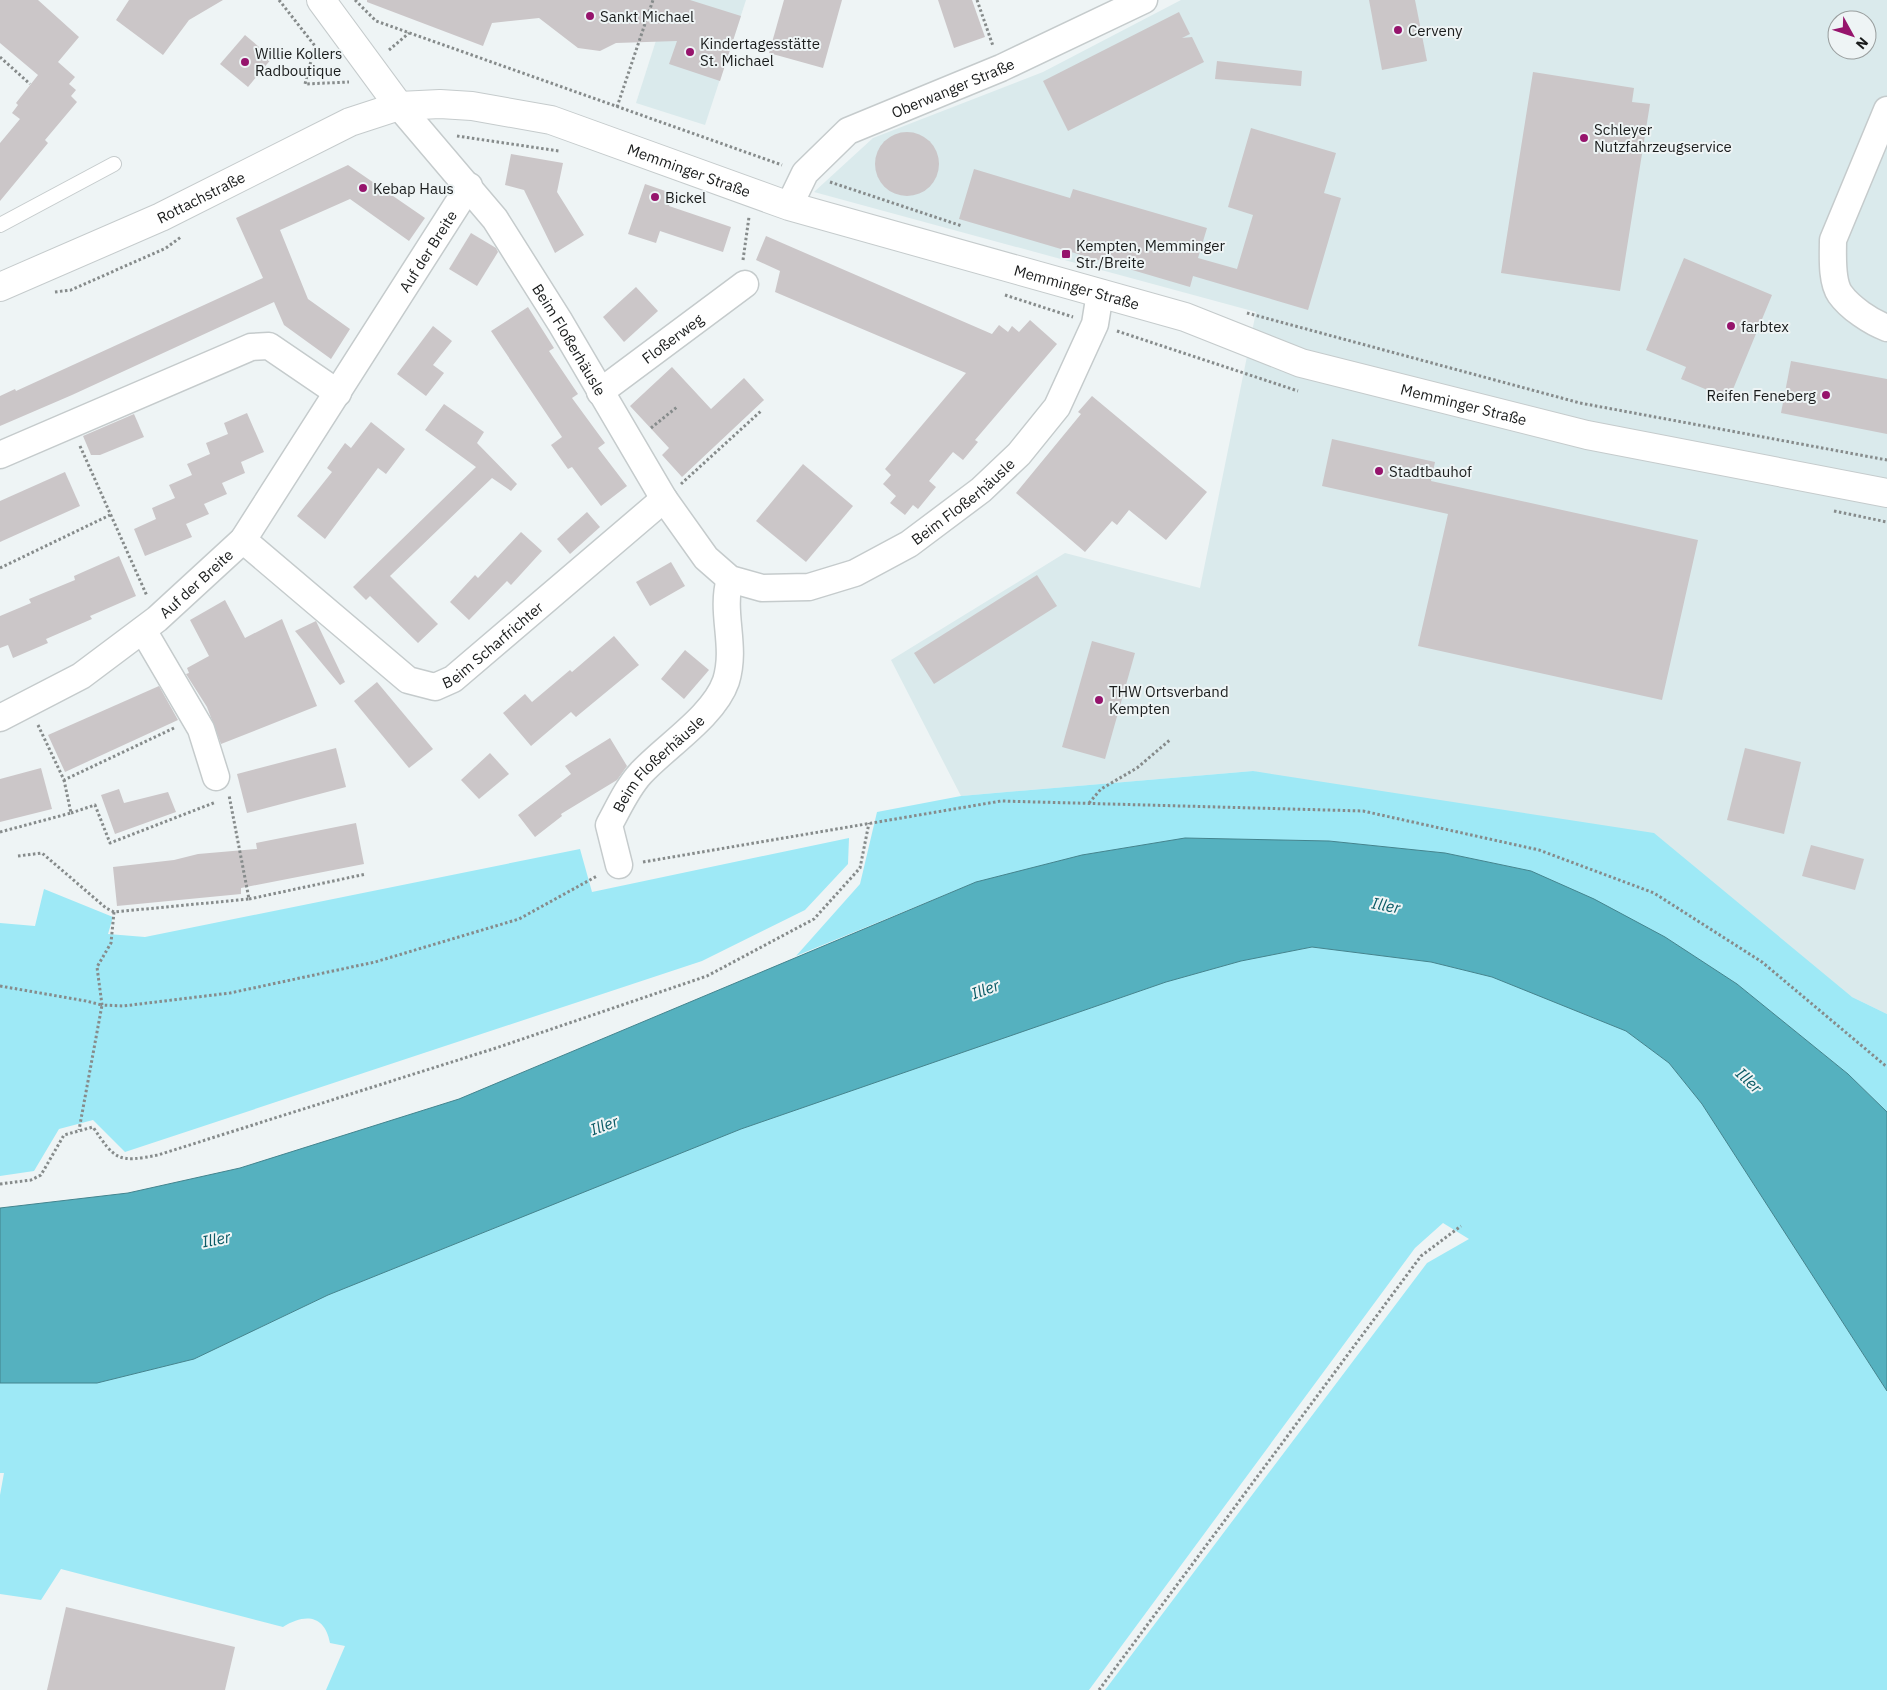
<svg xmlns="http://www.w3.org/2000/svg" width="1887" height="1690" viewBox="0 0 1887 1690" font-family="'IBM Plex Sans',sans-serif">
<rect width="100%" height="100%" fill="#eef4f5"/>
<g fill="#daeaec" fill-rule="evenodd">
<path d="M 669,0 L 746,0 L 705,125 L 636,103 Z"/>
<path d="M 1181,0 L 1887,0 L 1887,1014 L 1852,997 L 1253,771 L 961,796 L 891,660 L 1065,553 L 1200,588 L 1256,312 L 814,192 L 873,138 L 1043,72 ZM 1837,20 L 1867,20 L 1867,50 L 1837,50 Z"/>
</g>
<g fill="#9ee9f6">
<path d="M 1253,771 L 1654,833 L 1852,997 L 1887,1014 L 1887,1112 L 1848,1074 L 1737,984 L 1665,937 L 1531,871 L 1445,853 L 1329,841 L 1185,838 L 1082,855 L 976,882 L 796,956 L 860,884 L 877,812 L 961,796 Z"/>
<path d="M 849,838 L 848,864 L 805,910 L 702,961 L 125,1152 L 93,1120 L 59,1129 L 34,1171 L 0,1176 L 0,923 L 35,926 L 44,889 L 113,917 L 108,934 L 145,937 L 580,849 L 592,892 Z"/>
<path d="M 1312,947 L 1431,962 L 1492,977 L 1626,1031 L 1669,1063 L 1702,1104 L 1887,1391 L 1887,1690 L 1105,1690 L 1427,1263 L 1469,1239 L 1443,1223 L 1415,1248 L 1089,1690 L 326,1690 L 345,1646 L 330,1643 C 325,1615 305,1613 283,1627 L 61,1569 L 41,1600 L 0,1594 L 0,1495 L 4,1473 L 0,1473 L 0,1383 L 97,1383 L 194,1359 L 328,1295 L 741,1129 L 1166,982 L 1241,961 Z"/>
</g>
<path fill="#55b1bf" stroke="#43848e" d="M 1185,838 L 1329,841 L 1445,853 L 1531,871 L 1594,899 L 1665,937 L 1737,984 L 1848,1074 L 1887,1112 L 1887,1391 L 1702,1104 L 1669,1063 L 1626,1031 L 1492,977 L 1431,962 L 1312,947 L 1241,961 L 1166,982 L 741,1129 L 328,1295 L 194,1359 L 97,1383 L 0,1383 L 0,1208 L 128,1193 L 240,1168 L 459,1099 L 976,882 L 1082,855 Z"/>
<g fill="#cbc6c8">
<path d="M 0,0 L 38,0 L 79,37 L 58,62 L 75,77 L 69,84 L 76,90 L 71,96 L 77,102 L 45,140 L 48,143 L 0,201 L 0,143 L 20,119 L 12,113 L 18,105 L 16,103 L 38,75 L 0,43 Z"/>
<path d="M 129,0 L 223,0 L 189,20 L 163,55 L 116,20 Z"/>
<path d="M 367,0 L 690,0 L 741,16 L 720,81 L 669,64 L 677,41 L 616,43 L 600,51 L 578,48 L 539,18 L 492,23 L 483,46 L 367,2 Z"/>
<path d="M 784,0 L 842,0 L 823,68 L 769,53 Z"/>
<path d="M 938,0 L 972,0 L 985,37 L 954,48 Z"/>
<path d="M 1369,0 L 1415,0 L 1427,61 L 1382,70 Z"/>
<path d="M 1179,12 L 1190,34 L 1182,38 L 1192,37 L 1204,62 L 1068,131 L 1043,81 Z"/>
<path d="M 245,35 L 272,58 L 248,87 L 220,64 Z"/>
<path d="M 1217,61 L 1302,71 L 1301,86 L 1215,79 Z"/>
<path d="M 1533,72 L 1634,88 L 1632,102 L 1650,104 L 1620,291 L 1501,273 Z"/>
<path d="M 1251,128 L 1336,153 L 1324,193 L 1341,198 L 1308,310 L 1193,276 L 1190,287 L 959,219 L 974,169 L 1070,198 L 1073,189 L 1207,228 L 1198,258 L 1237,269 L 1253,215 L 1228,207 Z"/>
<circle cx="907" cy="164" r="32"/>
<path d="M 511,154 L 563,163 L 557,192 L 584,235 L 555,253 L 524,190 L 505,185 Z"/>
<path d="M 348,165 L 425,218 L 409,241 L 350,199 L 280,230 L 308,299 L 350,329 L 331,359 L 284,325 L 274,302 L 72,395 L 0,426 L 0,396 L 15,389 L 16,391 L 263,278 L 236,218 Z"/>
<path d="M 645,184 L 674,194 L 669,206 L 731,227 L 723,252 L 660,231 L 656,243 L 628,234 Z"/>
<path d="M 471,233 L 496,248 L 498,252 L 477,286 L 449,269 Z"/>
<path d="M 766,236 L 992,334 L 999,325 L 1008,332 L 1012,326 L 1019,332 L 1030,320 L 1057,344 L 975,440 L 978,442 L 963,460 L 953,452 L 929,481 L 936,487 L 918,509 L 913,505 L 905,515 L 890,503 L 896,496 L 883,484 L 891,475 L 885,469 L 966,373 L 775,292 L 780,271 L 756,260 Z"/>
<path d="M 1684,258 L 1772,295 L 1729,399 L 1681,379 L 1686,367 L 1646,350 Z"/>
<path d="M 636,287 L 658,311 L 624,342 L 603,317 Z"/>
<path d="M 528,307 L 554,348 L 549,351 L 578,394 L 572,398 L 605,443 L 598,448 L 627,486 L 601,506 L 572,467 L 568,469 L 551,445 L 562,437 L 491,331 Z"/>
<path d="M 433,326 L 452,341 L 433,365 L 444,373 L 426,396 L 397,374 Z"/>
<path d="M 1791,361 L 1887,379 L 1887,434 L 1781,413 Z"/>
<path d="M 672,367 L 711,409 L 744,378 L 764,400 L 682,477 L 662,455 L 669,448 L 630,406 Z"/>
<path d="M 1092,396 L 1207,492 L 1166,540 L 1129,510 L 1117,525 L 1112,521 L 1085,552 L 1016,493 L 1081,414 L 1078,412 Z"/>
<path d="M 444,404 L 484,432 L 477,443 L 517,484 L 511,491 L 492,478 L 390,576 L 438,624 L 418,643 L 370,596 L 366,600 L 353,587 L 476,467 L 425,430 Z"/>
<path d="M 247,413 L 264,452 L 241,462 L 245,473 L 222,483 L 227,494 L 204,504 L 209,514 L 186,524 L 192,537 L 145,556 L 134,529 L 156,519 L 152,508 L 175,498 L 169,485 L 192,475 L 187,464 L 210,454 L 206,443 L 228,434 L 224,423 Z"/>
<path d="M 134,414 L 144,437 L 100,455 L 91,455 L 83,436 Z"/>
<path d="M 371,422 L 405,449 L 386,474 L 378,468 L 325,539 L 297,516 L 332,472 L 327,468 L 345,443 L 351,448 Z"/>
<path d="M 1332,439 L 1435,462 L 1431,481 L 1698,540 L 1662,700 L 1418,646 L 1448,514 L 1322,486 Z"/>
<path d="M 803,464 L 853,506 L 806,562 L 756,521 Z"/>
<path d="M 65,472 L 80,506 L 0,542 L 0,501 Z"/>
<path d="M 587,512 L 600,527 L 570,554 L 557,539 Z"/>
<path d="M 521,532 L 542,551 L 511,585 L 507,581 L 469,620 L 450,602 L 475,575 L 478,578 Z"/>
<path d="M 119,556 L 136,596 L 90,616 L 92,619 L 46,639 L 48,643 L 13,658 L 8,645 L 0,648 L 0,616 L 31,603 L 29,599 L 75,580 L 74,576 Z"/>
<path d="M 671,562 L 685,586 L 650,606 L 636,582 Z"/>
<path d="M 1037,575 L 1057,606 L 934,684 L 914,653 Z"/>
<path d="M 225,600 L 245,638 L 282,619 L 317,706 L 221,744 L 207,707 L 186,674 L 189,673 L 187,668 L 209,656 L 190,620 Z"/>
<path d="M 316,621 L 345,682 L 340,685 L 295,631 Z"/>
<path d="M 614,636 L 639,665 L 576,717 L 571,712 L 531,746 L 503,713 L 525,694 L 532,702 L 570,670 L 572,672 Z"/>
<path d="M 1092,641 L 1135,653 L 1105,759 L 1062,747 Z"/>
<path d="M 685,650 L 709,670 L 684,699 L 661,679 Z"/>
<path d="M 377,682 L 433,749 L 409,768 L 354,701 Z"/>
<path d="M 159,686 L 178,720 L 65,772 L 48,735 Z"/>
<path d="M 610,738 L 627,766 L 617,780 L 561,814 L 562,816 L 535,837 L 518,815 L 571,774 L 565,766 Z"/>
<path d="M 336,748 L 346,787 L 247,813 L 237,774 Z"/>
<path d="M 1745,748 L 1801,762 L 1784,834 L 1727,820 Z"/>
<path d="M 490,753 L 509,774 L 479,799 L 461,780 Z"/>
<path d="M 41,768 L 52,809 L 0,822 L 0,779 Z"/>
<path d="M 119,789 L 124,803 L 168,792 L 176,812 L 115,834 L 101,795 Z"/>
<path d="M 356,823 L 364,864 L 241,888 L 241,894 L 117,906 L 113,867 L 174,860 L 198,854 L 257,849 L 256,843 Z"/>
<path d="M 1811,845 L 1864,859 L 1855,890 L 1802,876 Z"/>
<path d="M 66,1607 L 235,1647 L 225,1690 L 47,1690 Z"/>
</g>
<g fill="none" stroke-linecap="round" stroke-linejoin="round">
<defs>
<path id="service" d="M 0,225 L 114,164"/>
<g id="minor">
<path id="s1" d="M 399,106 L 495,219 L 560,322 L 664,499 L 706,558 L 730,579 L 762,588 L 809,587 L 855,573 L 909,544 L 981,490 L 1019,454 L 1057,407 L 1095,324 L 1100,293"/>
<path d="M 1887,110 L 1833,240 C 1833,255 1831,281 1840,294 C 1850,308 1871,322 1887,328"/>
<path id="s2" d="M 789,206 L 805,173 L 848,131 L 1001,68 L 1144,0"/>
<path id="s3" d="M 600,392 L 745,284"/>
<path d="M 0,455 L 251,347 L 269,346 L 338,393"/>
<path id="s4" d="M 243,540 L 408,680 L 435,687 L 453,679 L 664,499"/>
<path d="M 143,630 L 201,729 L 216,777"/>
<path id="s5" d="M 0,718 L 81,676 L 157,619 L 243,540 L 469,186"/>
<path id="s6" d="M 619,865 L 609,825 C 619,807 627,788 641,773 C 666,746 714,716 726,681 C 737,645 720,613 730,579"/>
</g>
<g id="secondary">
<path d="M 321,0 L 399,106"/>
<path id="s7" d="M 0,287 L 161,217 L 350,122 L 399,106 L 440,104 L 472,106 L 551,120 L 789,206 L 1185,317 L 1301,363 L 1587,435 L 1887,493"/>
</g>
</defs>
<use href="#service" stroke="#c5cbcc" stroke-width="16"/>
<use href="#minor" stroke="#c5cbcc" stroke-width="29"/>
<use href="#secondary" stroke="#c5cbcc" stroke-width="30"/>
<g stroke="#868b8b" stroke-width="3" stroke-dasharray="2.5 2.5" stroke-linecap="butt">
<path d="M 279,0 L 315,46 L 305,84 L 349,82"/>
<path d="M 355,0 L 376,21 L 782,165"/>
<path d="M 977,0 L 993,46"/>
<path d="M 389,50 L 409,33"/>
<path d="M 0,57 L 30,84"/>
<path d="M 617,107 L 653,0"/>
<path d="M 457,136 L 559,151"/>
<path d="M 830,182 L 962,226"/>
<path d="M 743,260 L 749,217"/>
<path d="M 55,292 L 71,290 L 166,248 L 181,237"/>
<path d="M 1005,295 L 1073,317"/>
<path d="M 1247,313 L 1580,403 L 1887,460"/>
<path d="M 1117,331 L 1298,391"/>
<path d="M 651,428 L 677,407"/>
<path d="M 80,446 L 147,596"/>
<path d="M 681,484 L 761,411"/>
<path d="M 1834,511 L 1887,522"/>
<path d="M 0,568 L 110,515"/>
<path d="M 38,725 L 64,780 L 174,728"/>
<path d="M 1089,803 L 1101,789 L 1137,768 L 1171,739"/>
<path d="M 71,813 L 95,805 L 110,843 L 216,802"/>
<path d="M 0,832 L 71,813 L 64,780"/>
<path d="M 18,856 L 42,853 L 106,908 L 114,912 L 249,899 L 229,795"/>
<path d="M 643,862 L 1001,801 L 1363,811 L 1539,850 L 1654,893 L 1762,962 L 1887,1067"/>
<path d="M 249,899 L 366,874"/>
<path d="M 114,912 L 111,943 L 97,967 L 102,1005 L 123,1006 L 230,993 L 375,962 L 519,919 L 597,876"/>
<path d="M 0,986 L 86,1001 L 102,1005 L 79,1130"/>
<path d="M 0,1184 L 31,1180 L 41,1175 L 64,1135 L 93,1127 C 115,1160 118,1163 158,1155 L 496,1048 L 707,976 L 814,919 L 860,868 L 869,823"/>
<path d="M 1099,1690 L 1421,1256 L 1461,1226"/>
</g>
<use href="#service" stroke="#fff" stroke-width="14"/>
<use href="#minor" stroke="#fff" stroke-width="26"/>
<use href="#secondary" stroke="#fff" stroke-width="28"/>
</g>
<g fill="#96146c" stroke="#eef4f5" stroke-width="2">
<circle cx="590" cy="16" r="5"/>
<circle cx="1398" cy="30" r="5"/>
<circle cx="690" cy="52" r="5"/>
<circle cx="245" cy="62" r="5"/>
<circle cx="1584" cy="138" r="5"/>
<circle cx="363" cy="188" r="5"/>
<circle cx="655" cy="197" r="5"/>
<rect x="1061" y="249" width="10" height="10" rx="2.5"/>
<circle cx="1731" cy="326" r="5"/>
<circle cx="1826" cy="395" r="5"/>
<circle cx="1379" cy="471" r="5"/>
<circle cx="1099" cy="700" r="5"/>
</g>
<g text-anchor="middle" dominant-baseline="central" stroke-width="4" stroke-linejoin="round" paint-order="stroke">
<g font-size="15" fill="#1a1c1c" stroke="#eef4f5" text-anchor="start">
<text x="600" y="16">Sankt Michael</text>
<text x="1408" y="30">Cerveny</text>
<text x="700" y="43">Kindertagesstätte<tspan x="700" dy="17">St. Michael</tspan></text>
<text x="255" y="53">Willie Kollers<tspan x="255" dy="17">Radboutique</tspan></text>
<text x="1594" y="129">Schleyer<tspan x="1594" dy="17">Nutzfahrzeugservice</tspan></text>
<text x="373" y="188">Kebap Haus</text>
<text x="665" y="197">Bickel</text>
<text x="1076" y="245">Kempten, Memminger<tspan x="1076" dy="17">Str./Breite</tspan></text>
<text x="1741" y="326">farbtex</text>
<text x="1816" y="395" text-anchor="end">Reifen Feneberg</text>
<text x="1389" y="471">Stadtbauhof</text>
<text x="1109" y="691">THW Ortsverband<tspan x="1109" dy="17">Kempten</tspan></text>
</g>
<g font-size="15" fill="#1a1c1c" stroke="#eef4f5">
<text stroke="none"><textPath href="#s2" startOffset="210">Oberwanger Straße</textPath></text>
<text stroke="none"><textPath href="#s7" startOffset="739">Memminger Straße</textPath></text>
<text stroke="none"><textPath href="#s7" startOffset="220">Rottachstraße</textPath></text>
<text stroke="none"><textPath href="#s5" startOffset="646">Auf der Breite</textPath></text>
<text stroke="none"><textPath href="#s7" startOffset="1144">Memminger Straße</textPath></text>
<text stroke="none"><textPath href="#s3" startOffset="90">Floßerweg</textPath></text>
<text stroke="none"><textPath href="#s1" startOffset="290">Beim Floßerhäusle</textPath></text>
<text stroke="none"><textPath href="#s7" startOffset="1549">Memminger Straße</textPath></text>
<text stroke="none"><textPath href="#s1" startOffset="838">Beim Floßerhäusle</textPath></text>
<text stroke="none"><textPath href="#s5" startOffset="239">Auf der Breite</textPath></text>
<text stroke="none"><textPath href="#s4" startOffset="316">Beim Scharfrichter</textPath></text>
<text stroke="none"><textPath href="#s6" startOffset="121">Beim Floßerhäusle</textPath></text>
</g>
<g font-size="16" font-style="italic" fill="#0b5b66" stroke="#eef4f5">
<text transform="translate(1386 905) rotate(11)">Iller</text>
<text transform="translate(985 989) rotate(-20)">Iller</text>
<text transform="translate(1749 1080) rotate(43)">Iller</text>
<text transform="translate(604 1125) rotate(-20)">Iller</text>
<text transform="translate(216 1239) rotate(-11)">Iller</text>
</g>
</g>
<g transform="translate(1852 35) rotate(130)"><circle r="24" fill="#eef4f5" stroke="#999e9e"/>
<path d="M0-4L9 19L0 12L-9 19Z" fill="#96146c"/>
<text y="-8" font-size="14" font-weight="bold" text-anchor="middle" fill="#1a1c1c">N</text>
</g>
</svg>
